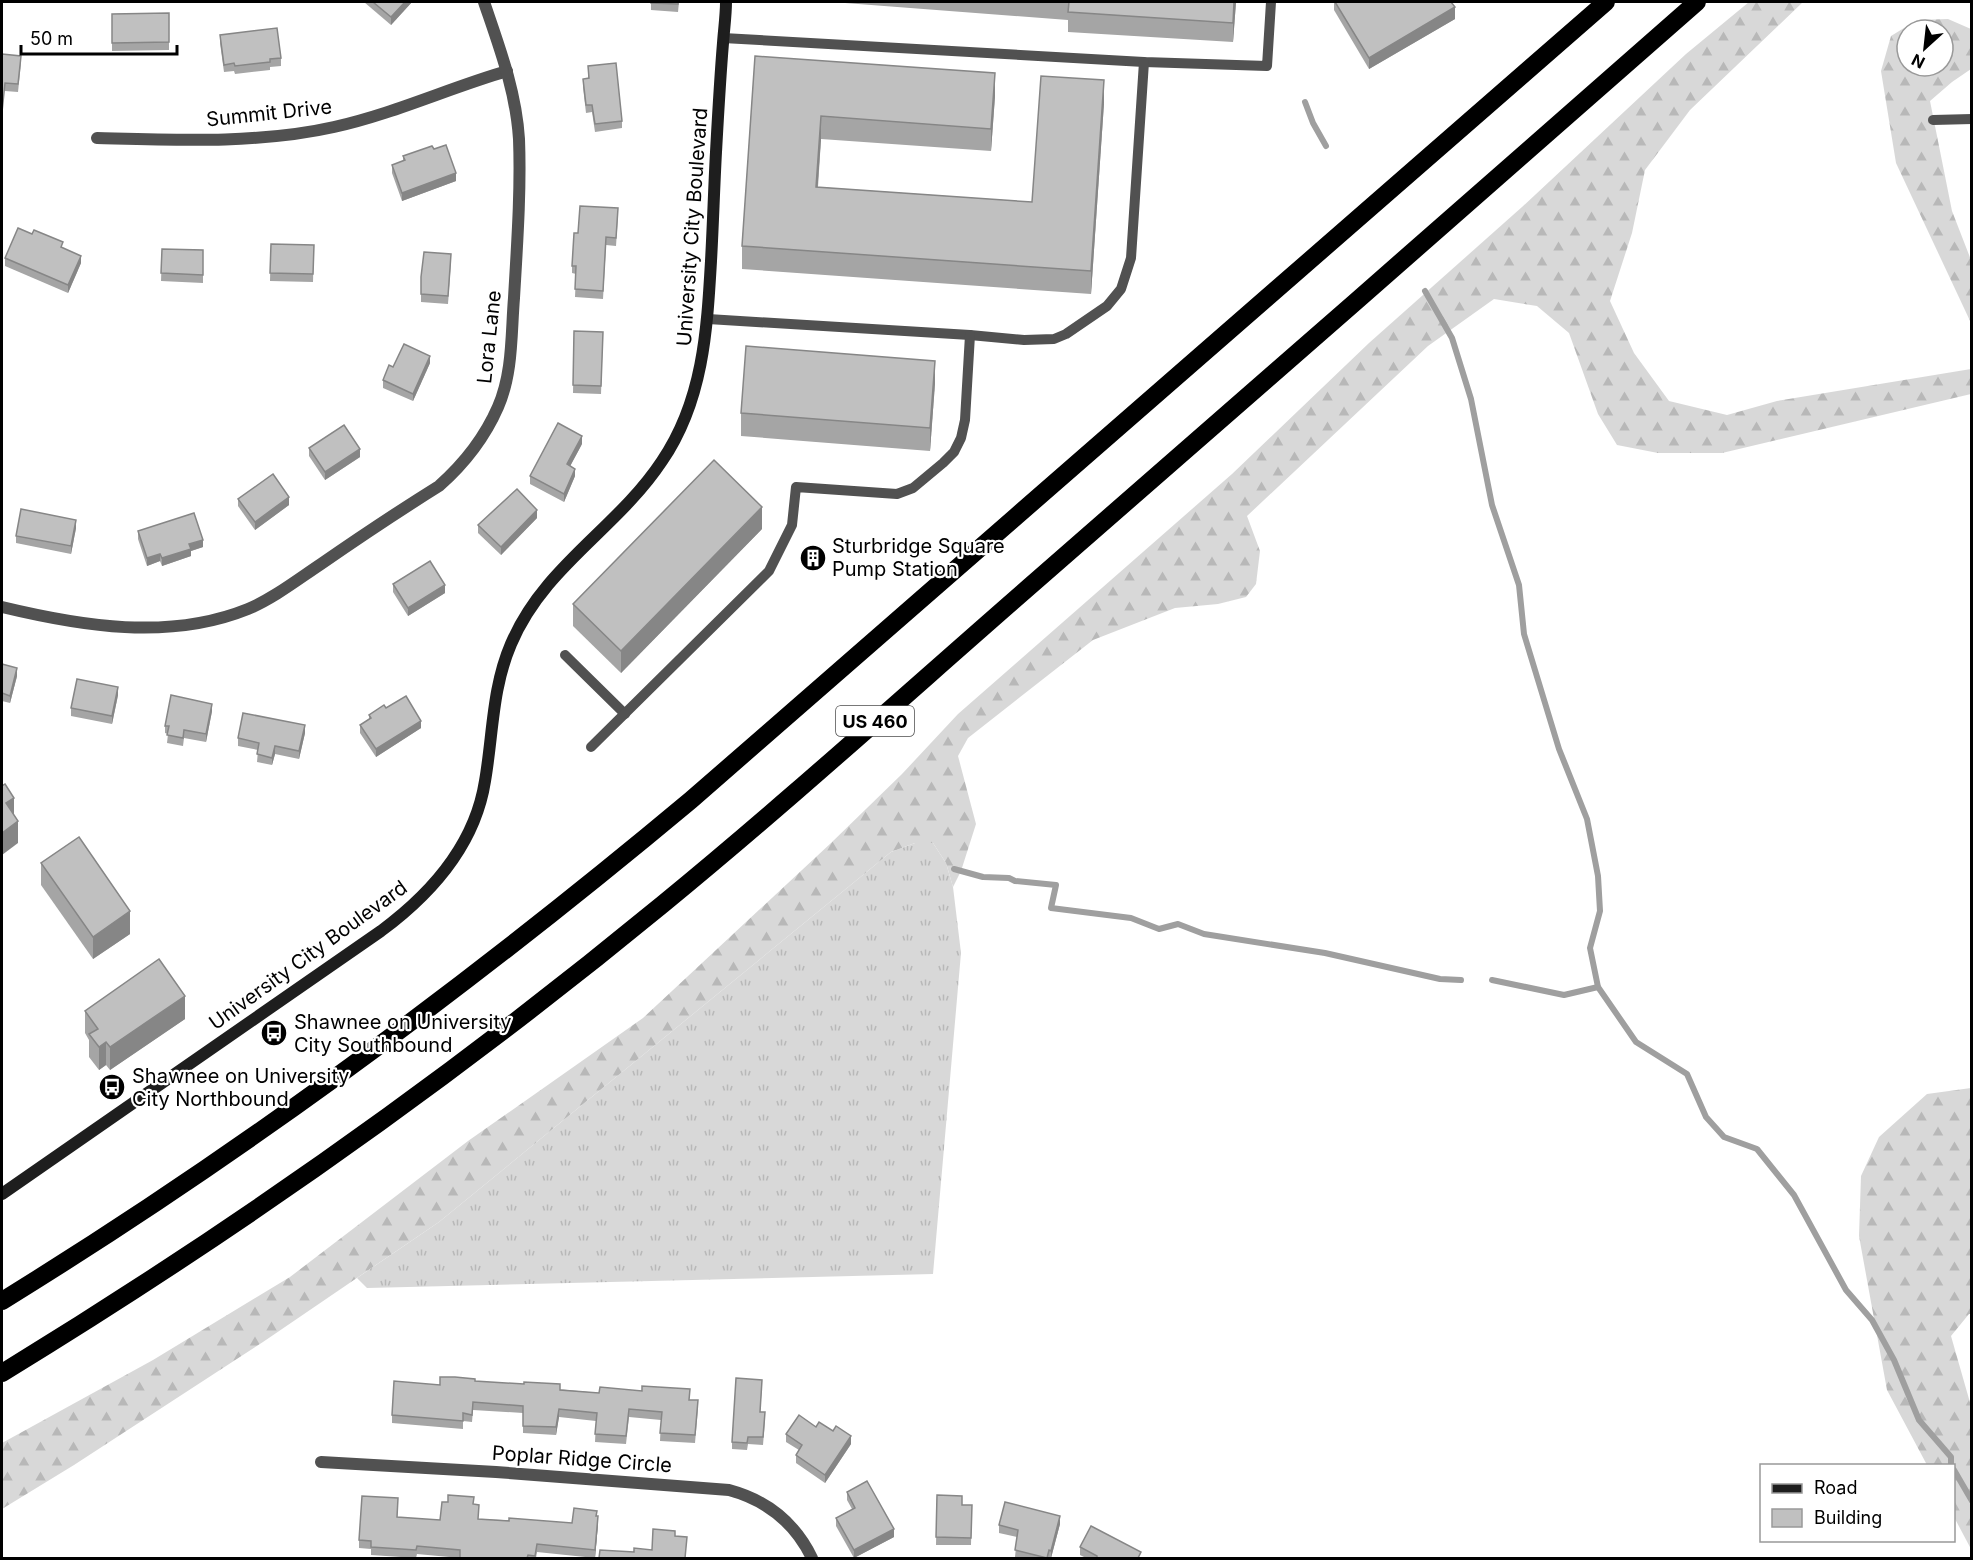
<svg xmlns="http://www.w3.org/2000/svg" width="1973" height="1560" viewBox="0 0 1973 1560" font-family="Inter,sans-serif">
<defs>
<pattern id="grass-tufts" width="24" height="20" patternUnits="userSpaceOnUse" patternTransform="scale(1.5)"><rect width="24" height="20" fill="#d8d8d8"/><path d="M3 7l-1-3M5 7V3M7 7l1-3M15 17l-1-3M17 17v-4M19 17l1-3" fill="none" stroke="#b8b8b8"/></pattern>
<pattern id="forest-firs" width="22" height="20" patternUnits="userSpaceOnUse" patternTransform="scale(1.5)"><rect width="22" height="20" fill="#d8d8d8"/><path d="M5 1l3.5 6h-7zM16 11l3.5 6h-7z" fill="#b8b8b8"/></pattern>
</defs>
<rect width="100%" height="100%" fill="#fff"/>
<path fill="url(#grass-tufts)" d="M 915,843 L 933,843 L 946,863 L 953,887 L 961,953 L 933,1274 L 367,1288 L 357,1278 L 439,1222 L 891,852 Z"/>
<g fill="url(#forest-firs)" fill-rule="evenodd">
<path d="M 1749,2 L 1803,2 L 1690,110 L 1645,170 L 1632,233 L 1610,301 L 1634,353 L 1669,401 L 1727,415 L 1777,401 L 1971,369 L 1971,394 L 1722,453 L 1658,453 L 1617,445 L 1598,414 L 1569,333 L 1537,306 L 1494,299 L 1428,346 L 1247,516 L 1260,551 L 1256,584 L 1246,597 L 1218,604 L 1175,608 L 1093,640 L 968,738 L 958,756 L 976,824 L 961,871 L 953,887 L 946,863 L 933,843 L 915,843 L 891,852 L 439,1222 L 263,1342 L 74,1465 L 2,1509 L 2,1443 L 153,1360 L 290,1277 L 468,1141 L 643,1018 L 831,843 L 902,774 L 958,714 L 1232,474 L 1369,343 L 1522,207 L 1686,54 Z"/>
<path d="M 1948,19 L 1971,29 L 1971,69 L 1952,82 L 1930,101 L 1952,211 L 1971,260 L 1971,323 L 1896,163 L 1881,71 L 1891,36 L 1917,20 ZM 1907,30 L 1943,30 L 1943,66 L 1907,66 Z"/>
<path d="M 1971,1088 L 1971,1314 L 1969,1314 L 1951,1336 L 1971,1406 L 1971,1549 L 1954,1517 L 1954,1466 L 1927,1465 L 1887,1390 L 1859,1236 L 1861,1176 L 1879,1137 L 1927,1094 Z"/>
</g>
<g fill="none" stroke-linecap="round" stroke-linejoin="round">
<g stroke="#9f9f9f" stroke-width="6">
<path d="M 1305,102 L 1313,123 L 1326,146"/>
<path d="M 1425,291 L 1452,338 L 1471,399 L 1492,505 L 1519,585 L 1524,634 L 1559,749 L 1587,819 L 1598,876 L 1600,911 L 1590,948 L 1598,987 L 1636,1042 L 1687,1074 L 1706,1117 L 1724,1137 L 1757,1149 L 1794,1195 L 1846,1290 L 1872,1320 L 1894,1360 L 1919,1420 L 1951,1457 L 1951,1466"/>
<path d="M 954,869 L 983,877 L 1009,878 L 1015,881 L 1056,885 L 1051,908 L 1131,918 L 1159,929 L 1178,924 L 1204,934 L 1325,953 L 1440,979 L 1461,980"/>
<path d="M 1492,980 L 1564,995 L 1598,987"/>
<path d="M 1954,1470 L 1972,1501"/>
</g>
<g stroke="#515151" stroke-width="10">
<path d="M 723,38 L 1144,62 L 1267,66 L 1271,2"/>
<path d="M 1933,120 L 1972,119"/>
<path d="M 708,319 L 970,335 L 1024,340 L 1054,339 L 1066,334 L 1107,306 L 1121,289 L 1131,258 L 1144,62"/>
<path d="M 565,655 L 625,714"/>
<path d="M 591,747 L 769,571 L 792,525 L 796,487 L 897,494 L 913,488 L 943,463 L 954,452 L 961,438 L 965,420 L 970,335"/>
</g>
<g stroke="#515151" stroke-width="12">
<path d="M 97,138 C 173,140 259,144 334,127 C 393,114 449,88 507,71"/>
<path d="M 2,607 C 81,626 169,641 248,609 C 274,598 297,580 321,564 C 360,537 399,511 439,486 C 465,463 484,439 498,407 C 513,373 511,334 514,298 C 517,246 521,191 519,139 C 516,91 499,46 484,2"/>
<path d="M 321,1462 L 496,1472 L 729,1490 C 766,1500 795,1523 812,1558"/>
</g>
<path stroke="#1e1e1e" stroke-width="12" d="M 2,1194 L 381,931 C 431,894 475,845 485,781 C 493,735 492,688 511,644 C 544,566 617,529 662,461 C 703,401 707,331 711,261 C 713,225 714,189 716,152 C 718,116 720,79 723,43 C 724,29 726,15 726,2"/>
<g stroke="#000" stroke-width="18">
<path d="M 2,1301 C 244,1152 472,983 691,800 L 1606,2"/>
<path d="M 2,1373 C 233,1232 454,1076 663,904 C 791,799 913,688 1037,580 C 1257,388 1478,195 1697,2"/>
</g>
</g>
<g fill="#a5a5a5">
<path d="M 364,2 L 412,2 L 391,25 Z"/>
<path d="M 651,2 L 679,2 L 678,12 L 651,10 Z"/>
<path d="M 832,2 L 1236,2 L 1233,42 L 1068,32 L 1068,20 Z"/>
<path d="M 1334,2 L 1451,2 L 1455,19 L 1369,69 L 1334,10 Z"/>
<path d="M 169,13 L 169,50 L 112,51 L 112,14 Z"/>
<path d="M 220,35 L 281,58 L 281,66 L 270,67 L 270,70 L 235,74 L 234,71 L 224,72 L 220,43 Z"/>
<path d="M 2,54 L 21,63 L 18,92 L 5,91 Z"/>
<path d="M 755,56 L 995,96 L 991,151 L 821,139 L 818,187 L 1032,202 L 1104,103 L 1091,294 L 742,269 L 742,246 Z"/>
<path d="M 588,66 L 622,121 L 622,128 L 595,132 L 592,112 L 586,113 L 583,87 L 583,79 L 588,78 Z"/>
<path d="M 434,149 L 456,181 L 402,201 L 392,173 L 392,165 L 403,161 L 403,156 Z"/>
<path d="M 618,216 L 616,246 L 606,245 L 603,299 L 575,297 L 576,274 L 572,273 L 572,266 L 578,233 Z"/>
<path d="M 271,244 L 314,245 L 313,282 L 270,281 Z"/>
<path d="M 63,248 L 81,263 L 68,293 L 5,266 L 5,258 Z"/>
<path d="M 162,249 L 203,250 L 203,283 L 161,281 Z"/>
<path d="M 451,262 L 448,304 L 421,302 L 421,277 Z"/>
<path d="M 574,331 L 603,332 L 601,394 L 573,393 Z"/>
<path d="M 430,363 L 413,401 L 383,388 L 383,380 L 393,367 Z"/>
<path d="M 935,383 L 930,451 L 741,436 L 741,413 Z"/>
<path d="M 582,444 L 570,466 L 575,476 L 564,502 L 530,484 L 530,476 Z"/>
<path d="M 309,448 L 360,457 L 325,480 L 309,456 Z"/>
<path d="M 238,499 L 289,505 L 255,530 L 238,506 Z"/>
<path d="M 537,518 L 501,555 L 478,533 L 478,525 Z"/>
<path d="M 76,528 L 71,554 L 16,543 L 16,536 Z"/>
<path d="M 762,529 L 621,673 L 573,626 L 573,604 Z"/>
<path d="M 138,531 L 203,547 L 191,551 L 191,556 L 162,566 L 160,561 L 147,566 L 138,539 Z"/>
<path d="M 393,584 L 445,593 L 408,616 L 393,592 Z"/>
<path d="M 2,664 L 17,676 L 10,703 L 2,701 Z"/>
<path d="M 118,695 L 112,724 L 71,716 L 71,708 Z"/>
<path d="M 386,708 L 421,728 L 376,757 L 360,733 L 360,725 L 369,719 L 369,715 Z"/>
<path d="M 212,711 L 206,742 L 184,738 L 183,746 L 167,743 L 168,734 L 165,733 L 165,726 Z"/>
<path d="M 305,733 L 299,759 L 275,754 L 272,765 L 257,762 L 258,750 L 238,746 L 238,738 Z"/>
<path d="M 41,863 L 130,934 L 93,959 L 41,885 Z"/>
<path d="M 85,1011 L 185,1019 L 110,1070 L 106,1065 L 99,1070 L 89,1057 L 89,1040 L 85,1033 Z"/>
<path d="M 475,1381 L 599,1393 L 689,1400 L 698,1408 L 695,1443 L 660,1441 L 661,1420 L 629,1417 L 626,1444 L 595,1442 L 596,1421 L 559,1417 L 556,1435 L 523,1433 L 523,1413 L 473,1410 L 472,1422 L 463,1421 L 463,1429 L 392,1423 L 392,1415 L 440,1385 Z"/>
<path d="M 762,1387 L 760,1412 L 765,1420 L 763,1445 L 748,1444 L 747,1450 L 732,1449 L 732,1442 Z"/>
<path d="M 816,1427 L 851,1444 L 825,1483 L 796,1463 L 796,1455 L 799,1450 L 786,1442 L 786,1434 Z"/>
<path d="M 847,1492 L 894,1537 L 854,1558 L 836,1526 L 836,1518 L 852,1509 L 847,1500 Z"/>
<path d="M 937,1495 L 962,1505 L 972,1505 L 971,1545 L 936,1545 Z"/>
<path d="M 474,1504 L 478,1519 L 572,1523 L 597,1516 L 598,1524 L 595,1558 L 537,1552 L 536,1558 L 460,1558 L 417,1554 L 416,1558 L 371,1555 L 371,1549 L 359,1548 L 359,1540 L 398,1506 L 397,1518 L 440,1520 Z"/>
<path d="M 1060,1524 L 1051,1558 L 1019,1558 L 1015,1557 L 1017,1537 L 999,1533 L 999,1525 Z"/>
<path d="M 1080,1547 L 1141,1558 L 1086,1558 L 1080,1555 Z"/>
</g>
<g fill="#868686">
<path d="M 405,2 L 412,2 L 391,25 L 391,17 Z"/>
<path d="M 1234,2 L 1236,2 L 1233,42 L 1233,23 Z"/>
<path d="M 1455,7 L 1455,19 L 1369,69 L 1369,58 Z"/>
<path d="M 995,73 L 995,96 L 991,151 L 991,129 Z"/>
<path d="M 1104,80 L 1104,103 L 1091,294 L 1091,271 Z"/>
<path d="M 821,116 L 821,139 L 816,209 L 816,187 Z"/>
<path d="M 456,173 L 456,181 L 402,201 L 402,193 Z"/>
<path d="M 81,256 L 81,263 L 68,293 L 68,285 Z"/>
<path d="M 430,356 L 430,363 L 413,401 L 413,394 Z"/>
<path d="M 935,361 L 935,383 L 930,451 L 930,428 Z"/>
<path d="M 582,436 L 582,444 L 567,472 L 567,464 Z"/>
<path d="M 360,449 L 360,457 L 325,480 L 325,472 Z"/>
<path d="M 575,469 L 575,476 L 564,502 L 564,494 Z"/>
<path d="M 289,497 L 289,505 L 255,530 L 255,522 Z"/>
<path d="M 762,507 L 762,529 L 621,673 L 621,651 Z"/>
<path d="M 537,510 L 537,518 L 501,555 L 501,547 Z"/>
<path d="M 76,520 L 76,528 L 71,554 L 71,546 Z"/>
<path d="M 203,540 L 203,547 L 191,551 L 191,556 L 162,566 L 162,558 L 189,544 Z"/>
<path d="M 160,554 L 160,561 L 147,566 L 147,558 Z"/>
<path d="M 445,585 L 445,593 L 408,616 L 408,608 Z"/>
<path d="M 17,668 L 17,676 L 10,703 L 10,696 Z"/>
<path d="M 118,687 L 118,695 L 112,724 L 112,716 Z"/>
<path d="M 212,704 L 212,711 L 206,742 L 206,734 Z"/>
<path d="M 421,721 L 421,728 L 376,757 L 376,749 Z"/>
<path d="M 305,725 L 305,733 L 299,759 L 299,751 Z"/>
<path d="M 275,746 L 275,754 L 272,765 L 272,758 Z"/>
<path d="M 14,798 L 14,820 L 6,803 Z"/>
<path d="M 18,821 L 18,843 L 2,855 L 2,833 Z"/>
<path d="M 130,911 L 130,934 L 93,959 L 93,937 Z"/>
<path d="M 185,996 L 185,1019 L 110,1070 L 110,1047 Z"/>
<path d="M 106,1042 L 106,1065 L 99,1070 L 99,1047 Z"/>
<path d="M 559,1409 L 559,1417 L 556,1435 L 556,1427 Z"/>
<path d="M 851,1436 L 851,1444 L 825,1483 L 825,1475 Z"/>
<path d="M 598,1516 L 598,1524 L 595,1558 L 595,1550 Z"/>
<path d="M 1060,1516 L 1060,1524 L 1051,1558 L 1051,1551 Z"/>
<path d="M 894,1529 L 894,1537 L 854,1558 L 854,1550 Z"/>
</g>
<g fill="#c0c0c0" stroke="#868686" stroke-width="1.5">
<path d="M 373,2 L 405,2 L 391,17 Z"/>
<path d="M 651,2 L 678,2 L 678,4 L 651,3 Z"/>
<path d="M 1069,2 L 1234,2 L 1233,23 L 1068,12 Z"/>
<path d="M 1335,2 L 1451,2 L 1455,7 L 1369,58 Z"/>
<path d="M 169,13 L 169,42 L 112,43 L 112,14 Z"/>
<path d="M 277,28 L 281,58 L 270,59 L 270,62 L 235,66 L 234,63 L 224,65 L 220,35 Z"/>
<path d="M 2,54 L 21,56 L 18,84 L 5,83 L 2,112 Z"/>
<path d="M 755,56 L 995,73 L 991,129 L 821,116 L 816,187 L 1032,202 L 1041,76 L 1104,80 L 1091,271 L 742,246 Z"/>
<path d="M 616,63 L 622,121 L 595,124 L 592,105 L 586,105 L 583,79 L 589,78 L 588,66 Z"/>
<path d="M 446,145 L 456,173 L 402,193 L 392,165 L 405,160 L 403,156 L 432,146 L 434,149 Z"/>
<path d="M 580,206 L 618,208 L 616,238 L 606,237 L 603,291 L 575,289 L 576,266 L 572,266 L 574,233 L 578,233 Z"/>
<path d="M 18,228 L 32,234 L 34,230 L 63,242 L 61,247 L 81,256 L 68,285 L 5,258 Z"/>
<path d="M 271,244 L 314,245 L 313,274 L 270,273 Z"/>
<path d="M 162,249 L 203,250 L 203,275 L 161,273 Z"/>
<path d="M 424,252 L 451,254 L 448,296 L 421,294 L 421,277 Z"/>
<path d="M 574,331 L 603,332 L 601,386 L 573,385 Z"/>
<path d="M 404,344 L 430,356 L 413,394 L 383,380 L 389,365 L 393,367 Z"/>
<path d="M 746,346 L 935,361 L 930,428 L 741,413 Z"/>
<path d="M 558,423 L 582,436 L 567,464 L 575,469 L 564,494 L 530,476 Z"/>
<path d="M 344,425 L 360,449 L 325,472 L 309,448 Z"/>
<path d="M 714,460 L 762,507 L 621,651 L 573,604 Z"/>
<path d="M 273,474 L 289,497 L 255,522 L 238,499 Z"/>
<path d="M 517,489 L 537,510 L 501,547 L 478,525 Z"/>
<path d="M 21,509 L 76,520 L 71,546 L 16,536 Z"/>
<path d="M 194,513 L 203,540 L 189,544 L 191,549 L 162,558 L 160,554 L 147,558 L 138,531 Z"/>
<path d="M 430,561 L 445,585 L 408,608 L 393,584 Z"/>
<path d="M 2,664 L 17,668 L 10,696 L 2,693 Z"/>
<path d="M 77,679 L 118,687 L 112,716 L 71,708 Z"/>
<path d="M 171,695 L 212,704 L 206,734 L 184,730 L 183,738 L 167,735 L 169,726 L 165,726 Z"/>
<path d="M 406,696 L 421,721 L 376,749 L 360,725 L 371,718 L 369,715 L 384,705 L 386,708 Z"/>
<path d="M 243,713 L 305,725 L 299,751 L 275,746 L 272,758 L 257,754 L 259,743 L 238,738 Z"/>
<path d="M 5,784 L 14,798 L 6,803 L 18,821 L 2,833 L 2,786 Z"/>
<path d="M 79,837 L 130,911 L 93,937 L 41,863 Z"/>
<path d="M 159,959 L 185,996 L 110,1047 L 106,1042 L 99,1047 L 89,1034 L 98,1029 L 85,1011 Z"/>
<path d="M 440,1377 L 455,1377 L 475,1379 L 475,1381 L 524,1384 L 524,1382 L 560,1384 L 560,1390 L 599,1393 L 600,1387 L 642,1391 L 642,1386 L 690,1389 L 689,1400 L 698,1400 L 695,1435 L 660,1433 L 662,1412 L 629,1409 L 626,1436 L 595,1434 L 597,1413 L 559,1409 L 556,1427 L 523,1426 L 523,1406 L 473,1402 L 472,1415 L 463,1413 L 463,1421 L 392,1415 L 394,1381 L 440,1385 Z"/>
<path d="M 736,1378 L 762,1380 L 760,1412 L 765,1412 L 763,1437 L 748,1437 L 747,1443 L 732,1442 Z"/>
<path d="M 799,1415 L 816,1427 L 819,1422 L 833,1431 L 836,1426 L 851,1436 L 825,1475 L 796,1455 L 802,1445 L 786,1434 Z"/>
<path d="M 867,1481 L 894,1529 L 854,1550 L 836,1518 L 855,1508 L 847,1492 Z"/>
<path d="M 448,1495 L 474,1497 L 473,1504 L 479,1505 L 478,1519 L 509,1521 L 509,1518 L 572,1523 L 574,1508 L 597,1511 L 596,1516 L 598,1516 L 595,1550 L 537,1544 L 535,1556 L 528,1555 L 527,1558 L 460,1558 L 460,1550 L 417,1546 L 416,1550 L 371,1547 L 371,1541 L 359,1540 L 362,1496 L 398,1498 L 397,1517 L 440,1520 L 442,1502 L 448,1502 Z"/>
<path d="M 937,1495 L 962,1496 L 962,1505 L 972,1505 L 971,1538 L 936,1537 Z"/>
<path d="M 1005,1502 L 1060,1516 L 1051,1551 L 1049,1550 L 1047,1558 L 1015,1550 L 1018,1530 L 999,1525 Z"/>
<path d="M 1091,1526 L 1141,1552 L 1138,1558 L 1097,1558 L 1097,1556 L 1080,1547 Z"/>
<path d="M 653,1529 L 675,1531 L 675,1536 L 687,1537 L 685,1558 L 599,1558 L 600,1550 L 634,1552 L 634,1548 L 652,1550 Z"/>
</g>
<defs>
<symbol id="building-disc" viewBox="-11 -11 22 22"><circle r="9.5" fill="#000" stroke="#fff"/><path d="M-4-6H4V6H1V3H-1V6H-4ZM-2.5-4.3h1.7v1.8h-1.7ZM.8-4.3h1.7v1.8H.8ZM-2.5-1h1.7V.8h-1.7ZM.8-1h1.7V.8H.8Z" fill="#fff"/></symbol>
<symbol id="bus-disc" viewBox="-11 -11 22 22"><circle r="9.5" fill="#000" stroke="#fff"/><path d="M-5-6H5V4H4V6H2V4H-2V6H-4V4H-5ZM-3.5-4V0h7V-4ZM-3.5 1.2v1.5H-2V1.2ZM2 1.2v1.5H3.5V1.2Z" fill="#fff"/></symbol>
</defs>
<g fill-rule="evenodd">
<use href="#building-disc" x="798" y="543" width="30" height="30"/>
<use href="#bus-disc" x="259" y="1018" width="30" height="30"/>
<use href="#bus-disc" x="97" y="1072" width="30" height="30"/>
</g>
<g text-anchor="middle" dominant-baseline="central" stroke-width="4.5" stroke-linejoin="round" paint-order="stroke">
<rect fill="#fff" stroke="#4c4c4c" stroke-width="1.5" x="836" y="706" width="78" height="30" rx="4.5"/>
<g font-size="18" font-weight="bold" fill="#000">
<text x="875" y="721">US 460</text>
</g>
<g font-size="20" fill="#000" stroke="#fff">
<text transform="translate(269 113) rotate(-6)">Summit Drive</text>
<text transform="translate(692 227) rotate(-86)">University City Boulevard</text>
<text transform="translate(489 337) rotate(-84)">Lora Lane</text>
<text transform="translate(308 955) rotate(-36)">University City Boulevard</text>
<text transform="translate(582 1459) rotate(4)">Poplar Ridge Circle</text>
</g>
<g font-size="20" fill="#000" stroke="#fff" text-anchor="start">
<text x="832" y="546">Sturbridge Square<tspan x="832" dy="23">Pump Station</tspan></text>
<text x="294" y="1022">Shawnee on University<tspan x="294" dy="23">City Southbound</tspan></text>
<text x="132" y="1076">Shawnee on University<tspan x="132" dy="23">City Northbound</tspan></text>
</g>
</g>
<rect width="1973" height="1560" fill="none" stroke="#000000" stroke-width="6"/>
<rect x="1760" y="1464" width="195" height="78" fill="#ffffff" stroke="#999999" stroke-width="1.5"/>
<rect x="1772" y="1484" width="30" height="9" fill="#1e1e1e" stroke="#999999" stroke-width="1.5"/>
<text x="1814" y="1494" font-size="18" fill="#000000">Road</text>
<rect x="1772" y="1509" width="30" height="18" fill="#c0c0c0" stroke="#999999" stroke-width="1.5"/>
<text x="1814" y="1524" font-size="18" fill="#000000">Building</text>
<g transform="translate(1925 48) rotate(207)"><circle r="28" fill="#ffffff" stroke="#999999" stroke-width="1.5"/>
<path d="M0-4.5L10 22L0 15L-10 22Z" fill="#000000"/>
<text y="-9" font-size="16" font-weight="bold" text-anchor="middle" fill="#000000">N</text>
</g>
<path d="M21 45v9h156v-9" fill="none" stroke="#000000" stroke-width="3"/>
<text x="30" y="45" font-size="18" fill="#000000" stroke="#ffffff" stroke-width="4.5" paint-order="stroke">50 m</text>
</svg>
